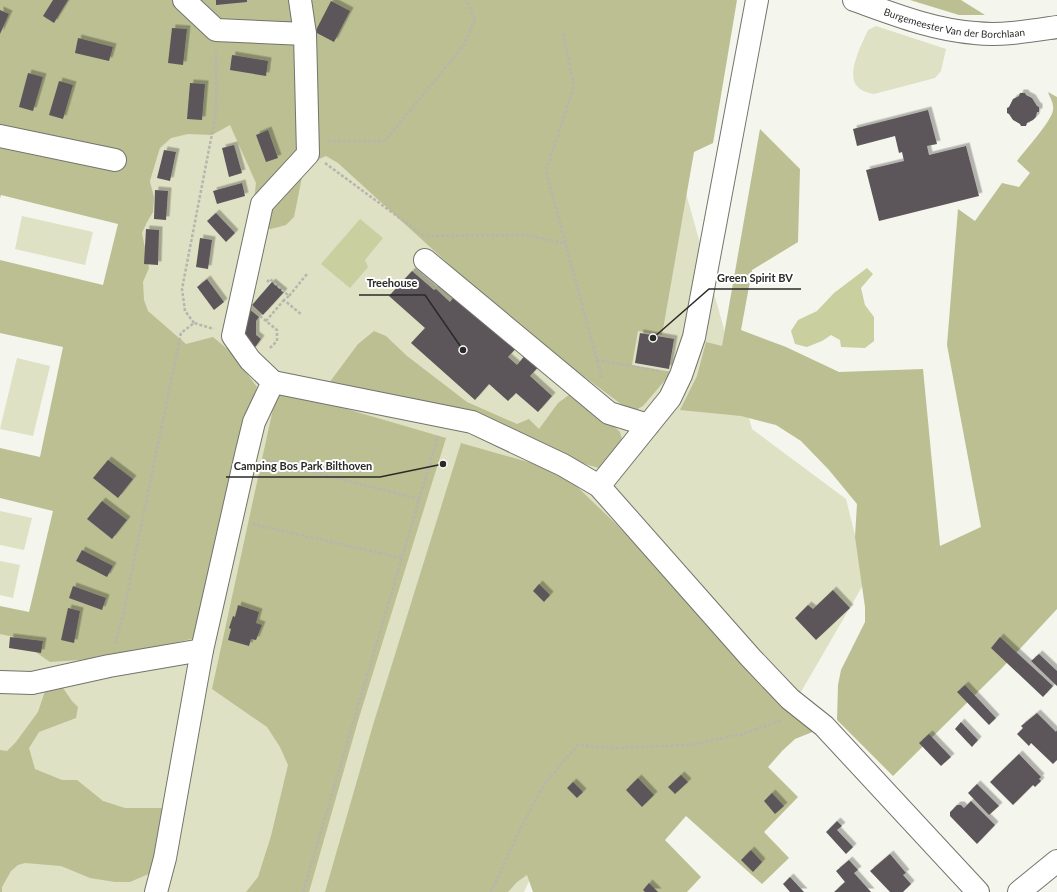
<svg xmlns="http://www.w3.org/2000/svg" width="1057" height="892" viewBox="0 0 1057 892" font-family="Lato,sans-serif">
<defs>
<filter id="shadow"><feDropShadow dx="3.5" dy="-3.5" stdDeviation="0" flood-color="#0004"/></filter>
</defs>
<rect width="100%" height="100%" fill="#f4f5ec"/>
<g fill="#dee1c3">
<path d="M 0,0 L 675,154 L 752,429 L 846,499 L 866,580 L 798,697 L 588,756 L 524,892 L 0,892 L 0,631 L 45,641 L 152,188 L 150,181 L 160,148 Z"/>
<path d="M 876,26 L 946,49 L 941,71 L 935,78 L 874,94 C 868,93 861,91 857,86 C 846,73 862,44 868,30 Z"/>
<path d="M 22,216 L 93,232 L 85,265 L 15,249 Z"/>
<path d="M 17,358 L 50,366 L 33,436 L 0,429 Z"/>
<path d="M 0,511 L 32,518 L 24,550 L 0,545 Z"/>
<path d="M 0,561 L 20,565 L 13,598 L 0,595 Z"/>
</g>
<g fill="#bbbf92">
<path d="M 0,0 L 737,0 L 713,143 L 694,152 L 662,335 L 638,331 L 632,365 L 672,372 L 643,406 L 634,411 L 625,407 L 551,352 L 464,278 L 338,163 L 326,156 L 310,163 L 302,177 L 294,217 L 286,225 L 271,229 L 251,226 L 256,183 L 230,125 L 212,135 L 188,134 L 171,138 L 160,148 L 150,181 L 154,197 L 153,212 L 147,222 L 142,233 L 149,268 L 143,282 L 144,300 L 148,311 L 186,344 L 213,337 L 231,352 L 257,387 L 200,637 L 107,658 L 50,662 L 14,637 L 0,634 L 0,606 L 29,612 L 53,511 L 0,498 L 0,448 L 40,457 L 63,347 L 0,333 L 0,260 L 103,285 L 118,224 L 1,195 L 0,198 Z"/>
<path d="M 910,0 L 961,0 L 985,15 L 959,15 Z"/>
<path d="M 1048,92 L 1057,97 L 1057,609 L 1001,669 L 893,776 L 837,720 L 838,685 L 841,670 L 865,622 L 865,607 L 855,537 L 857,504 L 829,470 L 801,441 L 776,425 L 741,416 L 680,410 L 697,376 L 706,342 L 722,346 L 760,129 L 800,169 L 798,242 L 752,270 L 741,330 L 786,347 L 839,372 L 923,369 L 940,546 L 981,527 L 947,345 L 958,209 L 975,221 L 1002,183 L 1019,187 L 1030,173 L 1017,161 C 1025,150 1052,121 1053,110 C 1054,103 1050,98 1048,92 Z"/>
<path d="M 374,331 L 386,336 L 407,356 L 467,402 L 517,424 L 529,419 L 539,429 L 558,403 L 569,395 L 581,395 L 620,432 L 624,447 L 620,455 L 599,468 L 567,459 L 329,383 L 358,344 Z"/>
<path d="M 285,391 L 446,438 L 358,721 L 309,892 L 246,892 L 258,877 L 271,836 L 288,765 L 280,747 L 267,727 L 212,689 L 276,395 Z"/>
<path d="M 461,443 L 549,468 L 570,480 L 616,524 L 786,704 L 820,729 L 795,739 L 782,751 L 768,767 L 798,797 L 764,832 L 789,858 L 762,884 L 686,816 L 665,840 L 701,877 L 687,892 L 533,892 L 527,875 L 517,882 L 508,892 L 325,892 L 373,725 Z"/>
<path d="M 56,678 L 72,701 L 78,707 L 76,718 L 39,732 L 29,748 L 35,769 L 62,780 L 77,780 L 103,801 L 125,808 L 165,808 L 151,873 L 130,882 L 115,882 L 90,878 L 61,866 L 25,863 L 18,865 L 11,871 L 2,887 L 2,892 L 0,892 L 0,750 L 7,751 L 16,742 L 38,712 L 49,679 Z"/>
</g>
<g fill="#cacfa0">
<path d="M 360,219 L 383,238 L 365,260 L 368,267 L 350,288 L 321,264 Z"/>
<path d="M 867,268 L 873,274 L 861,288 L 865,305 L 874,317 L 874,341 L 865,348 L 841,347 L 840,340 L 831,335 L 822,341 L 807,347 L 795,344 L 791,331 L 798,320 L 817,311 L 834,293 Z"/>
</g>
<g fill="#5c555a" filter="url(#shadow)">
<path d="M 53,0 L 68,0 L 54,23 L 43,16 Z"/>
<path d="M 216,0 L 247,0 L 247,2 L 216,5 Z"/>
<path d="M 331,1 L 350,11 L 334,42 L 315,32 Z"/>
<path d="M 0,10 L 9,14 L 0,34 Z"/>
<path d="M 172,28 L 187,29 L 183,65 L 168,63 Z"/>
<path d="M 78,38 L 113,47 L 109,61 L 75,53 Z"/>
<path d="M 232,55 L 268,61 L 266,76 L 230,70 Z"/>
<path d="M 28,73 L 43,77 L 33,111 L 19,107 Z"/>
<path d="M 59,81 L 73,85 L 63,119 L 49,115 Z"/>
<path d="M 190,83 L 205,84 L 202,120 L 187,119 Z"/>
<path d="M 1020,93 L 1025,93 L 1026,95 L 1032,98 L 1037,106 L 1039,107 L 1039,112 L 1037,112 L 1036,117 L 1033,120 L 1027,123 L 1026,126 L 1021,126 L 1020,124 L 1013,120 L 1009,114 L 1007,113 L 1007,108 L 1009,107 L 1013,99 L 1019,96 Z"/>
<path d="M 928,110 L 937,144 L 927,146 L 929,155 L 966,146 L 979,196 L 879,221 L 866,170 L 904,161 L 902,152 L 899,153 L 895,136 L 857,146 L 853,129 Z"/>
<path d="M 268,130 L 278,158 L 266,162 L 256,135 Z"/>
<path d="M 234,145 L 242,173 L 229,177 L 222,148 Z"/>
<path d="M 164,150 L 176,152 L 170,181 L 157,178 Z"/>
<path d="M 242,183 L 245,196 L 217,204 L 213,191 Z"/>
<path d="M 155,190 L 168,191 L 166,220 L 154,219 Z"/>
<path d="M 216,213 L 235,233 L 226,242 L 207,221 Z"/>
<path d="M 146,229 L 159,230 L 158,265 L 144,264 Z"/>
<path d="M 200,238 L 212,240 L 208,269 L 196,267 Z"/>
<path d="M 412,271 L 434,290 L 436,289 L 450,302 L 453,298 L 518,346 L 508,357 L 517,365 L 527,353 L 541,364 L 530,376 L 552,396 L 538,412 L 516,393 L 508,401 L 489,384 L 475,400 L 411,343 L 425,328 L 389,296 Z"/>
<path d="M 207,279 L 224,302 L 214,310 L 197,287 Z"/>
<path d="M 272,282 L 284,292 L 263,315 L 252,305 Z"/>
<path d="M 249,309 L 259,317 L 256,321 L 256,335 L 261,339 L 253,350 L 245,343 L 242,317 Z"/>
<path d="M 640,333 L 674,339 L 669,369 L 635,363 Z"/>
<path d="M 108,460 L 133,479 L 118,498 L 93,478 Z"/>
<path d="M 102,501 L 127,520 L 112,539 L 87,519 Z"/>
<path d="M 82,550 L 113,566 L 107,577 L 76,561 Z"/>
<path d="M 539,584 L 550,595 L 544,602 L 533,591 Z"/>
<path d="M 73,586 L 106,598 L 102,610 L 69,598 Z"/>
<path d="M 833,590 L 850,608 L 816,640 L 795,618 L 808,605 L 813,609 Z"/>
<path d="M 238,605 L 259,612 L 256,623 L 262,625 L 256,640 L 251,639 L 249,646 L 228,640 L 231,629 L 229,628 L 233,616 L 235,617 Z"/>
<path d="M 68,608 L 80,611 L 74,643 L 61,640 Z"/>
<path d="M 10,637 L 43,641 L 41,653 L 9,648 Z"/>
<path d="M 1000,637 L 1053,686 L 1043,697 L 991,648 Z"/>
<path d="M 1039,654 L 1057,671 L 1057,686 L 1031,661 Z"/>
<path d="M 965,685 L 996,718 L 989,725 L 957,692 Z"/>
<path d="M 1037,713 L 1056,732 L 1057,730 L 1057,760 L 1053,764 L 1031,743 L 1029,746 L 1017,734 L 1023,728 L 1021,726 Z"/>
<path d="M 961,722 L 978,740 L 972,747 L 955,729 Z"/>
<path d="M 929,734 L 951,757 L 941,766 L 919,743 Z"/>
<path d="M 1019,754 L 1041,777 L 1039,779 L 1041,781 L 1035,787 L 1033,785 L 1013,805 L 990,782 Z"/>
<path d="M 681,775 L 688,782 L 675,794 L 668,787 Z"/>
<path d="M 638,778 L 654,795 L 642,807 L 626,790 Z"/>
<path d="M 573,782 L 583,792 L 577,798 L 567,788 Z"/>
<path d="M 977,784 L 999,806 L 989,815 L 968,793 Z"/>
<path d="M 772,793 L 784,806 L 775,814 L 764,801 Z"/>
<path d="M 971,801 L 995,825 L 977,844 L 950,816 L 950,812 L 957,805 L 961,805 L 964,808 Z"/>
<path d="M 837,821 L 842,826 L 837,830 L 853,847 L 846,854 L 826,832 Z"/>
<path d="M 751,850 L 762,862 L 753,872 L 741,860 Z"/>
<path d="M 890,854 L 906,873 L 903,875 L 911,884 L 903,892 L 890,892 L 870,871 Z"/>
<path d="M 849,860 L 858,870 L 854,873 L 871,892 L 834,892 L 845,882 L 836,871 Z"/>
<path d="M 790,877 L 804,892 L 790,892 L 783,884 Z"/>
<path d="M 649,883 L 658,892 L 645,892 L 643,890 Z"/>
</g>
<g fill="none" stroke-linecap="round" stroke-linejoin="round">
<defs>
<g id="minor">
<path d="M 184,0 L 216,30 L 305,34"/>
<path d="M 300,0 L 305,34 L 308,154 L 262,204 L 233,336 L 250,360 L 273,382 L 472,422 L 563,465 L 599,486 L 751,658 L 790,699 L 824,726 L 978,892"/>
<path id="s1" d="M 854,0 C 893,14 933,30 975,33 C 1002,36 1030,31 1057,27"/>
<path d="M 0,136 L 115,160"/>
<path d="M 425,260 L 609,413 L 648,425"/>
<path d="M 599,486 L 670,398 L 681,375 L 694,337 L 757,0"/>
<path d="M 0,682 L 32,683 L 109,666 L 202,650"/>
<path d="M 156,892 L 165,858 L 202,650 L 246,455 L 254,422 L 273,382"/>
<path d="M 1019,892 L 1057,861"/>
</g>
</defs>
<use href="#minor" stroke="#73746c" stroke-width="24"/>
<g stroke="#b5b6ae" stroke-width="2.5" stroke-dasharray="3 2" stroke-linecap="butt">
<path d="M 563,33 L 574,86 L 546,171 L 602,379"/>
<path d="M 328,141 L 385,141 L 464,45 L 475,19 L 466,0"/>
<path d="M 325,163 L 424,236 L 527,235 L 566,244"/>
<path d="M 267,282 L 270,279 L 289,296 L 307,274"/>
<path d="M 289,296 L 284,300 L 302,315"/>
<path d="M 260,316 L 277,330 L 277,341 L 269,349"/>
<path d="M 266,321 L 284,300"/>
<path d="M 194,323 L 185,311 L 182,289 L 216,113 L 216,51"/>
<path d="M 597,360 L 659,371"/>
<path d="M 267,460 L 419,499"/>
<path d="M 252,524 L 402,558"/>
<path d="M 115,644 L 122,619 L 181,333 L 194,323 L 214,329"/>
<path d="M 303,892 L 438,436"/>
<path d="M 491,892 L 519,831 L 545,783 L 578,745 L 613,748 L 688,745 L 742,734 L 782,720"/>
</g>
<use href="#minor" stroke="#fff" stroke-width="22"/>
</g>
<g text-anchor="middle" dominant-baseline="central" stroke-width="4" stroke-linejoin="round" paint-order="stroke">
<g font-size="10" fill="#2a2b27" stroke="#fff">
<text stroke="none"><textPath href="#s1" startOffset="104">Burgemeester Van der Borchlaan</textPath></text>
</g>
</g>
<path fill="none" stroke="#2a2b27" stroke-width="1.5" d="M653 338L709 289H801M463 350L425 295H359M443 464L380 477H226"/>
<g fill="#2a2b27" stroke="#fff" stroke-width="1.5">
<circle cx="653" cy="338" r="4"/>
<circle cx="463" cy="350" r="4"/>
<circle cx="443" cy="464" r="4"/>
</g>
<g font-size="11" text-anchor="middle" font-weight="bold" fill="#2a2b27" stroke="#fff" stroke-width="4" stroke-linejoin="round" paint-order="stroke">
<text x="755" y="282">Green Spirit BV</text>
<text x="392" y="287">Treehouse</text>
<text x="303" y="470">Camping Bos Park Bilthoven</text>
</g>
</svg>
